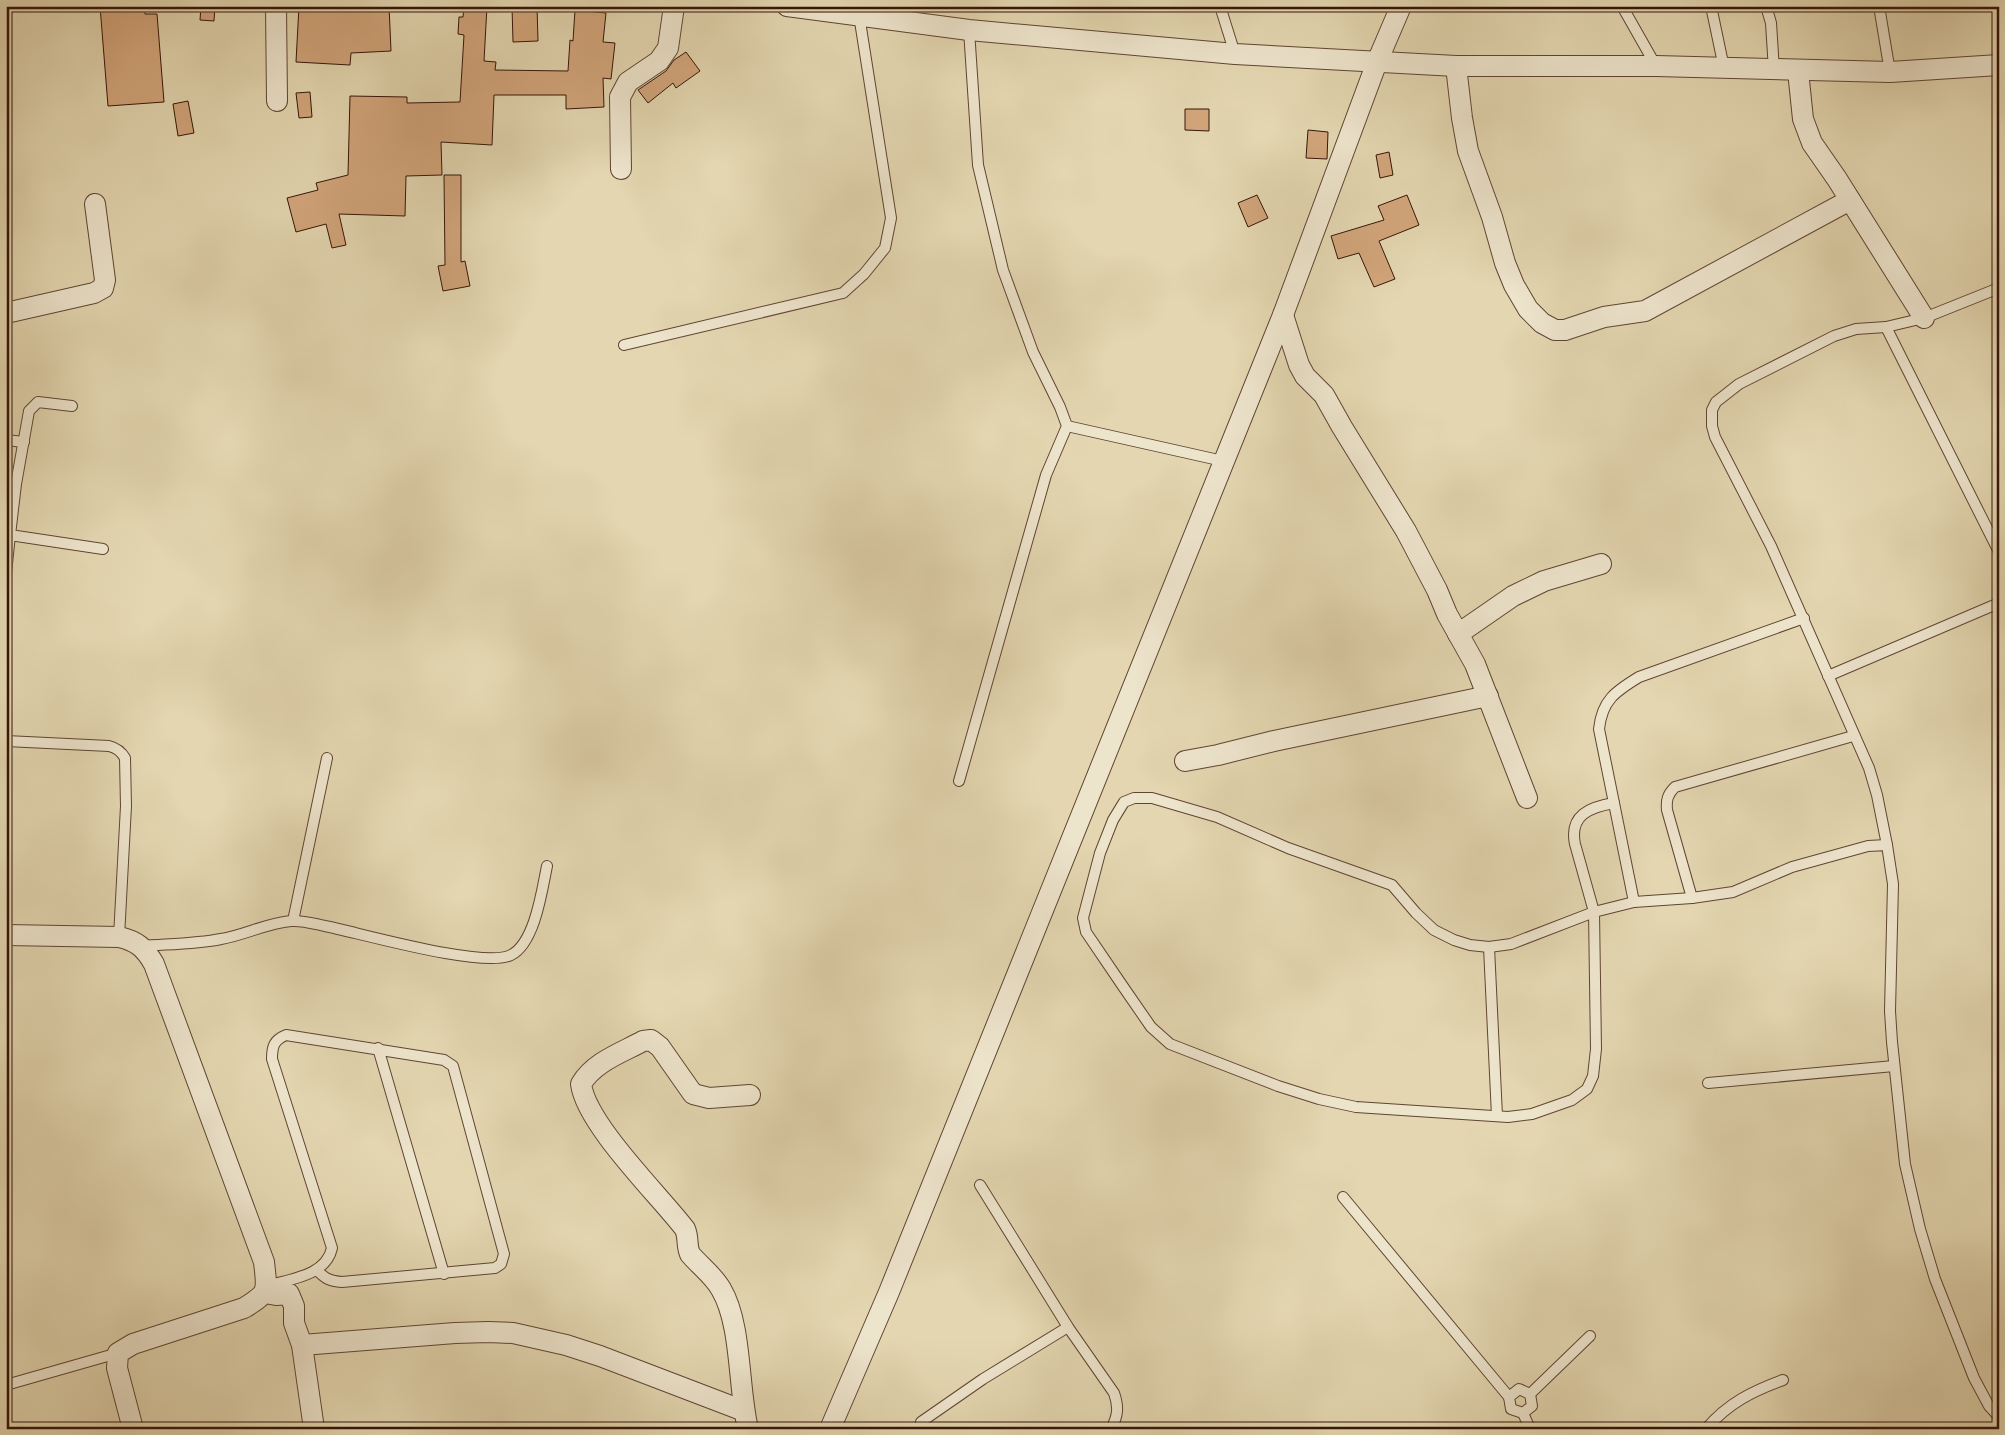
<svg xmlns="http://www.w3.org/2000/svg" width="2005" height="1435" viewBox="0 0 2005 1435" font-family="'EB Garamond',serif">
<rect width="100%" height="100%" fill="#e3d6b0"/>
<filter id="stains"><feTurbulence type="fractalNoise" baseFrequency=".004" numOctaves="4"/><feColorMatrix values="0 0 0 0 .2 0 0 0 0 .09 0 0 0 0 .02 0 0 0 .5 -.17"/></filter>
<radialGradient id="worn" r=".72"><stop offset=".6" stop-color="#630" stop-opacity="0"/><stop offset="1" stop-color="#630" stop-opacity=".3"/></radialGradient>
<g fill="#d2a57b" stroke="#351508">
<path d="M 100,6 L 144,6 L 145,14 L 157,14 L 164,102 L 108,106 Z"/>
<path d="M 201,6 L 215,6 L 214,21 L 200,20 Z"/>
<path d="M 299,6 L 389,6 L 391,51 L 351,53 L 350,65 L 296,62 Z"/>
<path d="M 464,6 L 487,6 L 484,61 L 496,62 L 495,70 L 568,71 L 570,40 L 573,41 L 575,10 L 606,13 L 603,42 L 615,43 L 611,79 L 603,78 L 604,107 L 566,109 L 566,95 L 494,95 L 492,145 L 441,142 L 442,175 L 406,176 L 405,216 L 339,214 L 346,245 L 332,248 L 326,224 L 296,232 L 287,198 L 318,190 L 316,183 L 348,175 L 350,96 L 407,97 L 407,103 L 460,102 L 464,35 L 458,34 L 459,17 L 463,17 Z"/>
<path d="M 512,6 L 537,6 L 538,41 L 513,42 Z"/>
<path d="M 686,52 L 700,71 L 676,88 L 673,83 L 648,103 L 638,90 L 666,71 L 674,60 Z"/>
<path d="M 310,92 L 312,117 L 299,118 L 296,93 Z"/>
<path d="M 188,101 L 194,133 L 178,136 L 173,104 Z"/>
<path d="M 1185,109 L 1209,109 L 1209,131 L 1185,130 Z"/>
<path d="M 1308,130 L 1328,132 L 1327,159 L 1306,158 Z"/>
<path d="M 1389,152 L 1393,175 L 1380,178 L 1376,155 Z"/>
<path d="M 444,175 L 461,175 L 461,262 L 465,261 L 470,286 L 443,291 L 438,266 L 445,265 Z"/>
<path d="M 1257,195 L 1268,218 L 1248,227 L 1238,203 Z"/>
<path d="M 1407,195 L 1419,225 L 1379,241 L 1395,279 L 1374,287 L 1359,253 L 1338,259 L 1331,236 L 1384,220 L 1378,206 Z"/>
</g>
<g fill="none" stroke-linecap="round" stroke-linejoin="round">
<defs>
<g id="lane">
<path d="M 1220,6 L 1235,54"/>
<path d="M 1622,6 L 1656,66"/>
<path d="M 1711,6 L 1724,68"/>
<path d="M 1766,6 L 1771,23 L 1774,70"/>
<path d="M 1879,6 L 1890,72"/>
<path d="M 1886,327 L 1999,552"/>
<path d="M 624,345 L 843,293 L 864,274 L 885,248 L 891,218 L 859,15"/>
<path d="M 1067,426 L 1223,461"/>
<path d="M 6,440 L 24,442"/>
<path d="M 10,535 L 16,484 L 29,411 L 38,402 L 72,406"/>
<path d="M 6,573 L 10,535 L 103,549"/>
<path d="M 1828,676 L 1999,603"/>
<path d="M 6,741 L 109,746 C 117,748 121,751 125,758 L 126,806 L 119,937"/>
<path d="M 959,781 L 1046,475 L 1067,426 L 1060,407 L 1033,352 L 1003,270 L 978,165 L 969,30"/>
<path d="M 1614,803 C 1590,807 1569,815 1575,844 L 1594,912 L 1596,1049 L 1593,1076 L 1587,1089 L 1572,1100 L 1532,1114 L 1508,1117 L 1356,1107 L 1319,1099 L 1278,1086 L 1170,1044 L 1151,1027 L 1122,985 L 1086,932 L 1083,918 L 1100,853 L 1113,820 L 1124,802 L 1134,798 L 1152,798 L 1217,817 L 1288,848 L 1392,885 L 1416,913 L 1434,930 L 1454,940 L 1470,945 L 1489,947 L 1511,944 L 1594,912 L 1634,902 L 1692,898 L 1733,892 L 1792,867 L 1868,846 L 1887,845 L 1893,884 L 1890,1011 L 1892,1042 L 1905,1164 L 1920,1229 L 1935,1279 L 1974,1378 L 1989,1406 L 1999,1417"/>
<path d="M 1887,845 L 1877,795 L 1869,768 L 1771,546 L 1715,437 L 1712,426 L 1712,410 L 1716,402 L 1739,384 L 1834,336 L 1856,329 L 1886,327 L 1924,318 L 1999,288"/>
<path d="M 1692,898 L 1667,810 C 1666,799 1668,794 1675,787 L 1853,736"/>
<path d="M 1634,902 L 1599,729 C 1602,700 1616,691 1639,677 L 1804,618"/>
<path d="M 293,921 L 327,758"/>
<path d="M 142,946 C 168,944 196,944 221,939 C 245,935 267,923 291,921 C 302,920 315,924 325,926 C 360,933 484,969 511,955 C 535,943 542,890 547,866"/>
<path d="M 1489,947 L 1497,1116"/>
<path d="M 378,1048 L 444,1274"/>
<path d="M 1708,1083 L 1894,1066"/>
<path d="M 980,1185 L 1068,1327 L 1114,1393 C 1119,1407 1118,1416 1111,1429"/>
<path d="M 1343,1197 L 1509,1397"/>
<path d="M 267,1286 C 290,1279 326,1276 332,1248 L 272,1059 C 272,1046 274,1040 286,1035 L 444,1060 L 453,1066 L 504,1254 L 501,1264 L 495,1268 L 342,1282 C 330,1281 325,1279 317,1270"/>
<path d="M 6,1385 L 118,1353"/>
<path d="M 1519,1389 L 1530,1394 L 1532,1406 L 1523,1413 L 1511,1409 L 1509,1397 Z"/>
<path d="M 1530,1394 L 1590,1336"/>
<path d="M 1523,1413 L 1530,1429"/>
<path d="M 921,1422 L 983,1379 L 1068,1327"/>
<path d="M 1706,1429 C 1728,1403 1753,1391 1783,1380"/>
</g>
<g id="street">
<path d="M 276,6 L 277,101"/>
<path d="M 787,6 L 969,30 L 1235,54 L 1456,66 L 1656,66 L 1890,72 L 1999,65"/>
<path d="M 1456,66 L 1462,118 L 1468,151 L 1492,217 L 1505,263 L 1514,285 L 1528,309 L 1542,323 L 1555,330 L 1565,330 L 1604,317 L 1645,311 L 1850,200"/>
<path d="M 1798,71 L 1803,119 L 1812,143 L 1837,179 L 1924,318"/>
<path d="M 621,169 L 620,97 L 628,82 L 659,61 L 668,48 L 674,6"/>
<path d="M 6,313 L 94,293 L 103,288 L 105,280 L 95,204"/>
<path d="M 1283,315 L 1299,365 L 1305,376 L 1324,395 L 1342,427 L 1406,531 L 1437,590 L 1447,614 L 1475,664 L 1527,798"/>
<path d="M 1458,634 L 1513,596 L 1544,581 L 1601,564"/>
<path d="M 1185,761 L 1218,755 L 1274,741 L 1488,696"/>
<path d="M 6,935 L 119,937 C 137,941 145,948 154,964 L 264,1262 C 267,1291 270,1292 244,1308 L 133,1344 L 118,1353 L 117,1368 L 133,1429"/>
<path d="M 265,1293 L 276,1295 L 289,1294 L 294,1306 L 294,1323 L 302,1345 L 314,1429"/>
<path d="M 302,1345 L 455,1333 L 488,1332 L 513,1333 L 566,1345 L 600,1356 L 744,1411"/>
<path d="M 748,1429 C 738,1388 742,1324 721,1289 C 713,1275 700,1266 690,1254 C 686,1245 689,1238 685,1229 C 659,1195 586,1124 581,1084 C 594,1062 621,1053 643,1041 L 651,1040 L 660,1047 L 693,1094 L 709,1098 L 750,1095"/>
<path d="M 830,1429 L 889,1292 L 1283,315 L 1377,62 L 1401,6"/>
</g>
</defs>
<use href="#lane" stroke="#604532" stroke-width="12"/>
<use href="#street" stroke="#604532" stroke-width="22"/>
<use href="#lane" stroke="#ede4cc" stroke-width="10"/>
<use href="#street" stroke="#ede4cc" stroke-width="20"/>
</g>
<rect width="2005" height="1435" fill="none" stroke="#e3d6b0" stroke-width="25"/>
<rect x="8" y="8" width="1990" height="1420" fill="none" stroke="#351508" stroke-width="2.5"/>
<rect x="12" y="12" width="1980" height="1410" fill="none" stroke="#351508"/>
<rect width="100%" height="100%" filter="url(#stains)"/>
<rect width="100%" height="100%" fill="url(#worn)"/>
</svg>
